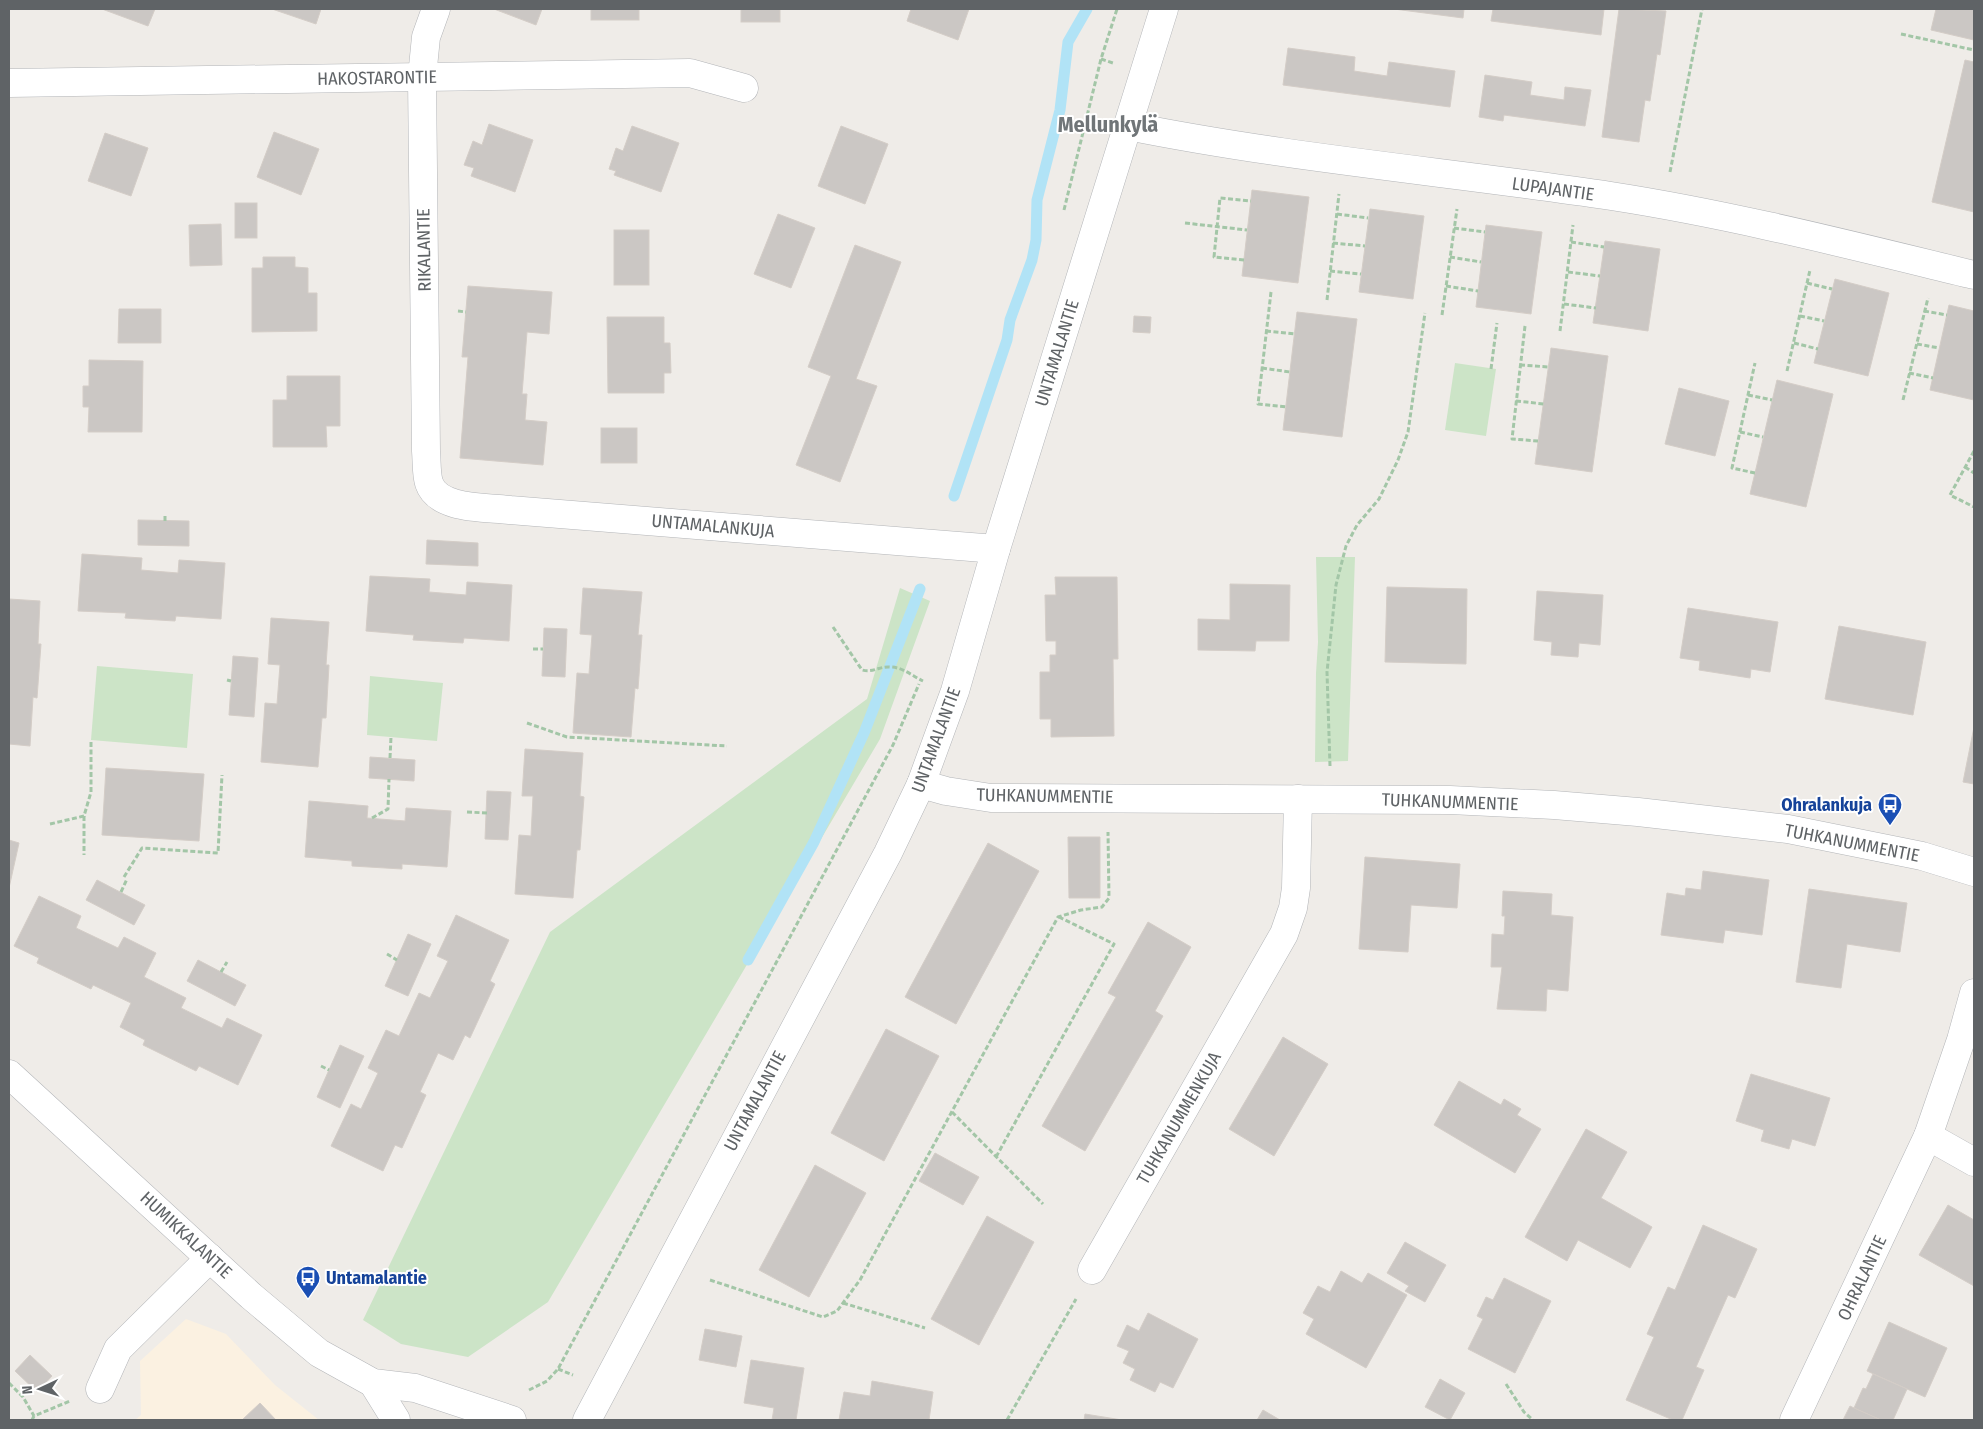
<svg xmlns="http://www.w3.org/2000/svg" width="1983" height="1429" viewBox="0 0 1983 1429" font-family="'Fira Sans Condensed',sans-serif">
<rect width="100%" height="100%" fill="#efece8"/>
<path fill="#fbf1e1" d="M 186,1319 L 226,1334 L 275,1385 L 319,1420 L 135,1420 L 141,1415 L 140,1361 Z"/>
<g fill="#cce4c7">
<path d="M 1455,363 L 1496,369 L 1486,436 L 1445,430 Z"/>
<path d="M 1316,557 L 1355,557 L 1348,761 L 1315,762 L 1316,673 L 1318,642 Z"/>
<path d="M 900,588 L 930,601 L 880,739 L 548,1302 L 468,1357 L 401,1344 L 363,1320 L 550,932 L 867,699 Z"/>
<path d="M 97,666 L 193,674 L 187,748 L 91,740 Z"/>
<path d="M 370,676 L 443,683 L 437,741 L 367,735 Z"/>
</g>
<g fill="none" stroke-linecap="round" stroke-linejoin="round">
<g stroke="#b1e3f6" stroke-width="11">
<path d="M 954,496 L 1007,340 L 1010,320 L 1032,260 L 1036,240 L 1037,200 L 1060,110 L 1068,42 L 1087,9"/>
<path d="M 748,960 L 814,842 L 864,733 L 920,589"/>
</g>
</g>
<g fill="#cbc7c4" stroke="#d4cdc7">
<path d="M 102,9 L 155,9 L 148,26 Z"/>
<path d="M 272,9 L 321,9 L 316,24 Z"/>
<path d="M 494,9 L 542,9 L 536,25 Z"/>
<rect x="591" y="9" width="48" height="11"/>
<rect x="741" y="9" width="39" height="13"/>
<path d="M 911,9 L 969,9 L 958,40 L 907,21 Z"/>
<path d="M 1394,9 L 1464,9 L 1463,18 Z"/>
<path d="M 1493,9 L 1604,9 L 1601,35 L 1491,21 Z"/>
<path d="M 1619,9 L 1666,11 L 1660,55 L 1657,54 L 1650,101 L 1645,100 L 1639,142 L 1602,137 Z"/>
<path d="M 1936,9 L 1974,9 L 1974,40 L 1931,30 Z"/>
<path d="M 1288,48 L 1355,57 L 1354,71 L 1387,76 L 1389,62 L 1455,71 L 1450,107 L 1283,85 Z"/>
<path d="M 1965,60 L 1974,62 L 1974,212 L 1932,202 Z"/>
<path d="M 1485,75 L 1532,82 L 1530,95 L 1564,100 L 1565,87 L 1591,90 L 1585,126 L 1504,115 L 1503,121 L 1479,117 Z"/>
<path d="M 489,124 L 533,140 L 515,192 L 471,176 L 474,168 L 464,165 L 473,141 L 482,145 Z"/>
<path d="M 632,126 L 679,143 L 661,192 L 614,175 L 616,171 L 609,169 L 616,148 L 623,151 Z"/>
<path d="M 841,126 L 888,144 L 865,204 L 818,186 Z"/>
<path d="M 274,132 L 319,149 L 301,195 L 257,177 Z"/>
<path d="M 105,133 L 148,148 L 131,196 L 88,181 Z"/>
<path d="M 1252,190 L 1309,197 L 1298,283 L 1242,276 Z"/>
<rect x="235" y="203" width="22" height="35"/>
<path d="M 1370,209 L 1424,216 L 1413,299 L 1359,292 Z"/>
<path d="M 778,214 L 815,228 L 791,288 L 754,274 Z"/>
<path d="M 221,224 L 222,265 L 190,266 L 189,225 Z"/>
<path d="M 1486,225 L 1542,232 L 1531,314 L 1476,307 Z"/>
<rect x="614" y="230" width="35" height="55"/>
<path d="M 1605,241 L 1660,249 L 1648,331 L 1593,323 Z"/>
<path d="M 855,245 L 901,262 L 856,379 L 877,386 L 840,482 L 796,465 L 831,376 L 808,367 Z"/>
<path d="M 263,257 L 295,257 L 295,267 L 308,268 L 308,293 L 317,293 L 317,331 L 252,332 L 252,268 L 263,268 Z"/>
<path d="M 1835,279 L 1889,293 L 1868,376 L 1814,363 Z"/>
<path d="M 468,286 L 552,292 L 549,334 L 527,332 L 522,394 L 527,394 L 525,420 L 547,422 L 543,465 L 460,458 L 468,357 L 462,357 Z"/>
<path d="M 1949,305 L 1974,311 L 1974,400 L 1930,390 Z"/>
<path d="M 119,309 L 161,309 L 161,343 L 118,343 Z"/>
<path d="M 1297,312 L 1357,319 L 1342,437 L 1283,430 Z"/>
<path d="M 1134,316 L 1151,317 L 1150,333 L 1133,332 Z"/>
<path d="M 607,317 L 664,317 L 664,343 L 670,343 L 671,373 L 664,373 L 664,393 L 608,393 Z"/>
<path d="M 1551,348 L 1608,356 L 1592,472 L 1535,464 Z"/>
<path d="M 89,360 L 143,361 L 142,432 L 88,432 L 89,407 L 83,407 L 83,386 L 89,386 Z"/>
<path d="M 287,376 L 340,376 L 340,426 L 326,426 L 327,447 L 273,447 L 273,400 L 287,400 Z"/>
<path d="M 1777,380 L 1833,394 L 1806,507 L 1750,494 Z"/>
<path d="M 1679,388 L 1729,401 L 1715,456 L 1665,444 Z"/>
<rect x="601" y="428" width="36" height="35"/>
<path d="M 138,520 L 189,521 L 189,546 L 138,545 Z"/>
<path d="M 427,540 L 478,543 L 478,566 L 426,564 Z"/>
<path d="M 82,554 L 142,558 L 141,570 L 178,573 L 179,560 L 225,563 L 221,619 L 176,616 L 175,621 L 125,618 L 126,613 L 78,611 Z"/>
<path d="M 370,576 L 430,579 L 429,592 L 466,595 L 467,582 L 512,585 L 509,641 L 464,638 L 463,643 L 413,640 L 414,635 L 366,631 Z"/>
<path d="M 1055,577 L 1117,577 L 1118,659 L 1113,659 L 1114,736 L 1051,737 L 1051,719 L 1040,719 L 1040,672 L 1050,672 L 1050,655 L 1056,655 L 1056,641 L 1046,641 L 1045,595 L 1056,595 Z"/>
<path d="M 1230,584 L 1290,585 L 1289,641 L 1256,641 L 1255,651 L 1198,650 L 1198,619 L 1230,620 Z"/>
<path d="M 1387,587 L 1467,589 L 1466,664 L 1385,662 Z"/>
<path d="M 583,588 L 642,592 L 638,635 L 642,635 L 638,689 L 635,688 L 631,737 L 573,733 L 577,673 L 589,674 L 592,635 L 580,634 Z"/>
<path d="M 1537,591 L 1603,595 L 1600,645 L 1579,643 L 1578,657 L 1551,655 L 1552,642 L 1534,640 Z"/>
<path d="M 9,599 L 40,601 L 38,644 L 41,644 L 37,698 L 33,697 L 30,746 L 9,744 Z"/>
<path d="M 1688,608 L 1778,622 L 1770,672 L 1751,669 L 1750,678 L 1699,670 L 1700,661 L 1680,658 Z"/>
<path d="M 271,618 L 329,622 L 326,665 L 329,665 L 326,718 L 322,718 L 318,767 L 261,762 L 265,703 L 277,704 L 280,665 L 268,664 Z"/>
<path d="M 1839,626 L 1926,642 L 1913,715 L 1825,699 Z"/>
<path d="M 544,628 L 567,629 L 565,677 L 542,676 Z"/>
<path d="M 233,656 L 258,658 L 254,717 L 229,715 Z"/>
<path d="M 1974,727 L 1974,784 L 1963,782 Z"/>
<path d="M 525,749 L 583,753 L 580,796 L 584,797 L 580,850 L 577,850 L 573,898 L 515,894 L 519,835 L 531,836 L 533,796 L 522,796 Z"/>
<path d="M 370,757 L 415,760 L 414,781 L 369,778 Z"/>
<path d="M 106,768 L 204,774 L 199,841 L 102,835 Z"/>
<path d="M 487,791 L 511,792 L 508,840 L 485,839 Z"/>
<path d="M 309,801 L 368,806 L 367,818 L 405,821 L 406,808 L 451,811 L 447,867 L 402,864 L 402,869 L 352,866 L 352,861 L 305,857 Z"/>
<path d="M 1068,837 L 1100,837 L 1100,898 L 1069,898 Z"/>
<path d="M 9,840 L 19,843 L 9,888 Z"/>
<path d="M 988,843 L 1039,871 L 956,1024 L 905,997 Z"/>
<path d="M 1365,857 L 1460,864 L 1457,908 L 1411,905 L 1408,952 L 1359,949 Z"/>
<path d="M 1703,871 L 1769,880 L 1762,935 L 1725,930 L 1723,943 L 1661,935 L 1667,893 L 1685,896 L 1686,888 L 1701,890 Z"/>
<path d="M 97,880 L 145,905 L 134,925 L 86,900 Z"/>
<path d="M 1809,889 L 1907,903 L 1900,952 L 1847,944 L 1841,988 L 1796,982 Z"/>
<path d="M 1503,891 L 1552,894 L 1551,915 L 1573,917 L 1568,991 L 1547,989 L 1546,1011 L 1497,1009 L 1502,967 L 1491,967 L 1492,934 L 1504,935 L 1505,916 L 1502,916 Z"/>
<path d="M 39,896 L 81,916 L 76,928 L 118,948 L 124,937 L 156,953 L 144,977 L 186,998 L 181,1008 L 222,1028 L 227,1018 L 262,1035 L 238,1085 L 199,1066 L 196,1071 L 143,1045 L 145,1040 L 120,1027 L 131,1003 L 93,985 L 91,989 L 37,963 L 39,958 L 14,946 Z"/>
<path d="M 456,915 L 509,940 L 490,981 L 495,984 L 470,1038 L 465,1035 L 453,1060 L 438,1053 L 420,1092 L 426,1095 L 402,1148 L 395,1145 L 383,1171 L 331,1146 L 351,1104 L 361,1109 L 378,1073 L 368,1068 L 386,1030 L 399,1036 L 419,993 L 430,998 L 448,961 L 437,956 Z"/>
<path d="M 1148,922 L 1191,947 L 1155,1011 L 1163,1016 L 1085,1151 L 1042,1126 L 1116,997 L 1108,993 Z"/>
<path d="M 408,934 L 431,944 L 408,996 L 385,986 Z"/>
<path d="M 198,960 L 246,985 L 235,1006 L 187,981 Z"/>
<path d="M 886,1029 L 939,1056 L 884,1161 L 831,1133 Z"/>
<path d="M 1283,1037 L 1328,1064 L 1274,1156 L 1229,1129 Z"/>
<path d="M 340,1045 L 364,1056 L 340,1108 L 317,1097 Z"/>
<path d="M 1751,1074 L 1830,1098 L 1815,1146 L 1792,1139 L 1789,1149 L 1761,1141 L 1764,1130 L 1736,1121 Z"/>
<path d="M 1459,1081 L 1501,1105 L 1504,1099 L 1521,1109 L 1517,1115 L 1541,1129 L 1515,1173 L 1434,1125 Z"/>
<path d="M 1586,1129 L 1627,1152 L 1601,1198 L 1652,1227 L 1630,1268 L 1578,1240 L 1567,1261 L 1525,1237 Z"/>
<path d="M 935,1153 L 979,1177 L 963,1205 L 919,1181 Z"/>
<path d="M 815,1165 L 866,1193 L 809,1297 L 759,1270 Z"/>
<path d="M 1948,1205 L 1974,1220 L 1974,1286 L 1919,1255 Z"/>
<path d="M 987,1216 L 1034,1242 L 979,1345 L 931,1319 Z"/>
<path d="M 1703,1225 L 1757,1249 L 1735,1298 L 1728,1295 L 1696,1367 L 1704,1370 L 1682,1420 L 1673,1420 L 1626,1400 L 1654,1337 L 1647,1334 L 1668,1287 L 1675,1290 Z"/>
<path d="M 1405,1242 L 1446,1265 L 1425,1302 L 1405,1291 L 1409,1286 L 1387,1273 Z"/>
<path d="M 1341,1271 L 1362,1283 L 1368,1273 L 1407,1295 L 1366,1368 L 1306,1334 L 1314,1319 L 1303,1313 L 1318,1286 L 1330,1292 Z"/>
<path d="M 1504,1278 L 1551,1301 L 1515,1373 L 1468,1349 L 1483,1319 L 1477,1316 L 1486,1297 L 1493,1300 Z"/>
<path d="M 1148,1313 L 1198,1339 L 1173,1388 L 1160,1382 L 1155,1392 L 1130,1380 L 1135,1369 L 1123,1363 L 1129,1351 L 1117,1346 L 1127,1325 L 1139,1331 Z"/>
<path d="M 1889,1322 L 1947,1348 L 1925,1397 L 1867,1371 Z"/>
<path d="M 705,1329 L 742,1336 L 736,1367 L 699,1360 Z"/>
<path d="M 30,1355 L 52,1376 L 37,1392 L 15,1371 Z"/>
<path d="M 751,1360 L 804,1368 L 796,1420 L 772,1420 L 774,1408 L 744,1403 Z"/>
<path d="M 1873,1374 L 1907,1389 L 1893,1420 L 1881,1420 L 1854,1408 L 1863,1388 L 1866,1389 Z"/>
<path d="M 1440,1379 L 1465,1393 L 1450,1420 L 1425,1407 Z"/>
<path d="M 872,1381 L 933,1392 L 929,1420 L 839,1420 L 844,1392 L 870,1396 Z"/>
<path d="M 260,1403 L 276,1420 L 242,1420 Z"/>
<path d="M 1850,1406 L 1854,1408 L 1881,1420 L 1843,1420 Z"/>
<path d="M 1263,1410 L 1280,1420 L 1257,1420 Z"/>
<path d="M 1085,1414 L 1122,1420 L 1084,1420 Z"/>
</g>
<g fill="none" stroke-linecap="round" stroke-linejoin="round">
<defs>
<g id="minor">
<path d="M 436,9 L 426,37 L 422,77 L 426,451 C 427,462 426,473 429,483 C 438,510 486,507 510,510 L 996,549"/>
<path d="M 9,83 L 690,73 L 744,88"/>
<path d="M 1128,126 C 1287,158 1450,172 1611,196 C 1734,215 1854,246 1974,275"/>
<path d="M 921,784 L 946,791 L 991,798 L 1450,800 L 1554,805 L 1638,812 L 1788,829 L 1922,856 L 1974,872"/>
<path d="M 1928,1136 L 1974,1162"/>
<path d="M 1092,1270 L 1284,934 L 1293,908 L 1296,888 L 1298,799"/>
<path d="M 100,1389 L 118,1349 L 210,1258"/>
<path d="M 1794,1420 L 1928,1136 L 1961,1040 L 1974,993"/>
</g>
<g id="tertiary">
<path d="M 9,1074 L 251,1296 L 319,1353 L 373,1383 L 415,1388 L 512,1420"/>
<path d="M 373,1383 L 396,1420"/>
<path d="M 587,1420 L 888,853 L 921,784 L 955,691 L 996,549 L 1164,9"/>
</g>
</defs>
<use href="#minor" stroke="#b3b5b8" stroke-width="29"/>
<use href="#tertiary" stroke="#b3b5b8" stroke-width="29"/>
<g stroke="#a3c6a7" stroke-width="3" stroke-dasharray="5 2.5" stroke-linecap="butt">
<path d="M 1901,34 L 1974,50"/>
<path d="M 1101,59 L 1113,63"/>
<path d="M 1670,172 L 1702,9"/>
<path d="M 1064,210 L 1101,59 L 1117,9"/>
<path d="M 1337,214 L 1368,218"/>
<path d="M 1185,223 L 1247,230"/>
<path d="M 1454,228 L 1485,232"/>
<path d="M 1571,242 L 1604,247"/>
<path d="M 1333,243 L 1365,246"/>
<path d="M 1450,257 L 1481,262"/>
<path d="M 1244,260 L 1214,257 L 1220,198 L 1251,201"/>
<path d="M 1330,271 L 1361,274"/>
<path d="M 1568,272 L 1600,276"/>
<path d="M 1807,283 L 1832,289"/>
<path d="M 1446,286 L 1478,291"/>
<path d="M 1271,292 L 1258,404 L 1287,407"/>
<path d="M 1327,300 L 1339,194"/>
<path d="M 1564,304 L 1596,308"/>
<path d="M 458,311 L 466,312"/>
<path d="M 1924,311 L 1947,315"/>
<path d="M 1442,315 L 1457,209"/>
<path d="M 1800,316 L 1824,321"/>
<path d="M 1525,326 L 1512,439 L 1538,441"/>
<path d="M 1266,331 L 1295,334"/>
<path d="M 1560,331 L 1573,225"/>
<path d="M 1794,343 L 1818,349"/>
<path d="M 1917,344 L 1939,348"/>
<path d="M 1520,365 L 1549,367"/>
<path d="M 1262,368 L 1290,372"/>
<path d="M 1491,369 L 1497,323"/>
<path d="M 1787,371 L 1810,270"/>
<path d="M 1909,373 L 1933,378"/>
<path d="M 1748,395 L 1772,400"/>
<path d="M 1903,400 L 1928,298"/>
<path d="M 1516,401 L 1544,404"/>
<path d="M 1740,432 L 1763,437"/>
<path d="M 1974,451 L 1950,495 L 1974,507"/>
<path d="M 1965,467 L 1974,473"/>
<path d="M 1755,473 L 1732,468 L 1755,363"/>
<path d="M 165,521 L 165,514"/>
<path d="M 833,627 L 862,670 C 873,673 880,666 890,667 C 903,667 912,676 923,681"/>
<path d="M 533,649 L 543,649"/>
<path d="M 227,680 L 231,681"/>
<path d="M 527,723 L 567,737 L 727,746"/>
<path d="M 390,758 L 391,737"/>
<path d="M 1330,766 L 1327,672 L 1336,585 L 1346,546 L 1357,525 L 1379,499 L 1398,460 L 1408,432 L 1425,313"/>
<path d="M 467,812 L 487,813"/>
<path d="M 84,816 L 84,855"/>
<path d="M 372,818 L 388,809 L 389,779"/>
<path d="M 50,824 L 84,816 L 91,792 L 91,740"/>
<path d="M 124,877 L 142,848 L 218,853 L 222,775"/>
<path d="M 121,892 L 127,879"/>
<path d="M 387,954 L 397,960"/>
<path d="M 221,972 L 227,962"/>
<path d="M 321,1066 L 329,1070"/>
<path d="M 952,1112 L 1043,1204"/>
<path d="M 996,1157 L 1114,944 L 1059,917"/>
<path d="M 710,1280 L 823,1317 L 837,1311 L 860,1280 L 1058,917 L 1081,910 L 1102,907 L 1109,898 L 1108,832"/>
<path d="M 843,1303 L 925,1328"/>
<path d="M 558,1369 L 573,1375"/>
<path d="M 9,1383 L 23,1397 L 34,1416"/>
<path d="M 1506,1384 L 1524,1412 L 1533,1420"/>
<path d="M 529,1390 L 547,1381 L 558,1369 L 893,745 L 919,684"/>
<path d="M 32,1420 L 34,1416 L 70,1401"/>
<path d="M 1007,1420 L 1076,1299"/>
</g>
<use href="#minor" stroke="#fff" stroke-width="28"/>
<use href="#tertiary" stroke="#fff" stroke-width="28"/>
</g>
<defs>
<symbol id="bus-pin" viewBox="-11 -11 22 30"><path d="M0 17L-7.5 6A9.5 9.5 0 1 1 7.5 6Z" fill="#1a4fb4" stroke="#fff"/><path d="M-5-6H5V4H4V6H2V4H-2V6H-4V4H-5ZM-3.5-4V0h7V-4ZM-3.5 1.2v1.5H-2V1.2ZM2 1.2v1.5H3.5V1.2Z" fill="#fff"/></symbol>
</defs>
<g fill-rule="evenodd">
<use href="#bus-pin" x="1876" y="791" width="28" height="38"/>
<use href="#bus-pin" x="294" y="1264" width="28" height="38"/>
</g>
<g text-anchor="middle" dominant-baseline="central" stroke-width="4" stroke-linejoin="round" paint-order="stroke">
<g font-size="18" fill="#5f6366" stroke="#fff">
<text transform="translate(377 78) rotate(-1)">HAKOSTARONTIE</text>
<text transform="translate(1553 189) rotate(8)">LUPAJANTIE</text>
<text transform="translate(424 250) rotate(-91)">RIKALANTIE</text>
<text transform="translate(1057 353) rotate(-73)">UNTAMALANTIE</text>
<text transform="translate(713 526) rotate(5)">UNTAMALANKUJA</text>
<text transform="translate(936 740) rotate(-70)">UNTAMALANTIE</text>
<text transform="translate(1045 796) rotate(1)">TUHKANUMMENTIE</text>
<text transform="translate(1450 802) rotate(2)">TUHKANUMMENTIE</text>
<text transform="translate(1852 843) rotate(11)">TUHKANUMMENTIE</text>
<text transform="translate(755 1101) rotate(-62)">UNTAMALANTIE</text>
<text transform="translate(1179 1118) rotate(-60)">TUHKANUMMENKUJA</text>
<text transform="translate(186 1235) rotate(43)">HUMIKKALANTIE</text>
<text transform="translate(1862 1278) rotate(-65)">OHRALANTIE</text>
</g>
<g font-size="18" font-weight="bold" fill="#164399" stroke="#fff" text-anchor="end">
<text x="1872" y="805">Ohralankuja</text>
<text x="326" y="1278" text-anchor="start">Untamalantie</text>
</g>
<g font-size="22" font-weight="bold" fill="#707578" stroke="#fff">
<text x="1108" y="124">Mellunkylä</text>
</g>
</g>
<rect width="1983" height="1429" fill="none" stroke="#5f6366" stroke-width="20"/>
<g transform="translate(40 1389) rotate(266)" stroke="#ffffff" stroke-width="4" paint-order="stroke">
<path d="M0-4L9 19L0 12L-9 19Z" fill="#5f6366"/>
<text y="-8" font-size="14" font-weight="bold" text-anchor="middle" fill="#5f6366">N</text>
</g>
</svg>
